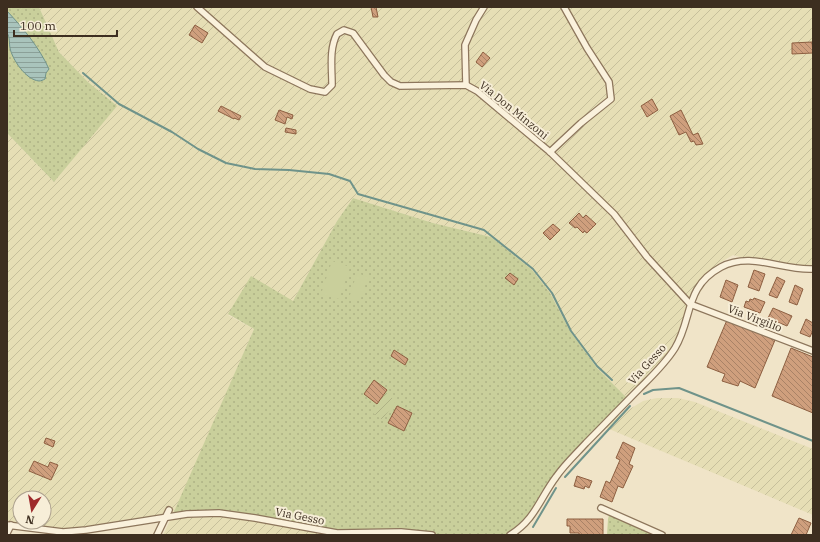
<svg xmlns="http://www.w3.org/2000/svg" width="820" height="542" viewBox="0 0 820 542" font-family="'IBM Plex Serif',serif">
<defs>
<pattern id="farmland-furrows" width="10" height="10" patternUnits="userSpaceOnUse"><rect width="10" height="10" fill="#e6deb5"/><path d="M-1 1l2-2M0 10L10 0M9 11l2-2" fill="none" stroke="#c6bf9b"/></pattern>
<pattern id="grass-dots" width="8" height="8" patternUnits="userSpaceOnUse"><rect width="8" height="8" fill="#c9cf9b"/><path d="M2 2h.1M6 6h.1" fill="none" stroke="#aeb285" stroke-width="1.8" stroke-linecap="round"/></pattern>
<pattern id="garden-furrows" width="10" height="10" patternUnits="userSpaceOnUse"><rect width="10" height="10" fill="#c9cf9b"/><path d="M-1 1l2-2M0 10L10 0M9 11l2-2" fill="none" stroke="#aeb285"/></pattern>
<pattern id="water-rules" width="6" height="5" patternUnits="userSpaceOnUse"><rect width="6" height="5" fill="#a9c4bc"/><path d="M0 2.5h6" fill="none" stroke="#8ba098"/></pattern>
<pattern id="building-back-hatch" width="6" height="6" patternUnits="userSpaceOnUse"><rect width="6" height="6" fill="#cf9f7d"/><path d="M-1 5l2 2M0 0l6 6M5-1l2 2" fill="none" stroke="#a98266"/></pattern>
</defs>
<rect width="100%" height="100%" fill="#f0e4c8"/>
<g fill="url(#farmland-furrows)" fill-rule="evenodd">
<path d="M 39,7 L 813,7 L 813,269 L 766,264 L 733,255 L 718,264 L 696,299 L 674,352 L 629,400 L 597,368 L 570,331 L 550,293 L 491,237 L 433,223 L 353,198 L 337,221 L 293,301 L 228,315 L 254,329 L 174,514 L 197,510 L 424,535 L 163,535 L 173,514 L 73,530 L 7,524 L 7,133 L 54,182 L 116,106 L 88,82 L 59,52 ZM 20,498 L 44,498 L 44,522 L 20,522 Z"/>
<path d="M 657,398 L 678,398 L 695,402 L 813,449 L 813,515 L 602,426 L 643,401 Z"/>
</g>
<g fill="url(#grass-dots)">
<path d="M 7,7 L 39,7 L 59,52 L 88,82 L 117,106 L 54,182 L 7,133 Z"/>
<path d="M 353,198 L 433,223 L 491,237 L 532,270 L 550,293 L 570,331 L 597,368 L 629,400 L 553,481 L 533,520 L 512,535 L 324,533 L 239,516 L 197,510 L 173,514 L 254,329 L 228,314 L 251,276 L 293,301 L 337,221 Z"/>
<path d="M 609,515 L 655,535 L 607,535 L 608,519 Z"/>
</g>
<path fill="url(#garden-furrows)" d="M 386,393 L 396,401 L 382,420 L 372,412 Z"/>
<g fill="#c9cf9b">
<path d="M 332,261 L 350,267 L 339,299 L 321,294 Z"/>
<path d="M 357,273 L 368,277 L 360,301 L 349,298 Z"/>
</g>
<path fill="url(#water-rules)" stroke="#6f938a" d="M 7,11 C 23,28 39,47 49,69 L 46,73 L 45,79 C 43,80 41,81 39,81 C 26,80 12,59 10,48 C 9,43 10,37 7,33 Z"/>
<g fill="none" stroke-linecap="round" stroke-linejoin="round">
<g stroke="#6f938a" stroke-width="2">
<path d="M 83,73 L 119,104 L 172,132 L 198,149 L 226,163 L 255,169 L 289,170 L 329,174 L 350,181 L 358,194 L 484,230 L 533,269 L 552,293 L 571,331 L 597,366 L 612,380"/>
<path d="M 644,394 L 653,390 L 679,388 L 813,441"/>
<path d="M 565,477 L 630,406"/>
<path d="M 533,527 L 556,488"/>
</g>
</g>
<g fill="url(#building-back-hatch)" stroke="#8d5f41">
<path d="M 371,7 L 376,7 L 378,17 L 373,17 Z"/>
<path d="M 195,25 L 208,33 L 202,43 L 189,35 Z"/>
<path d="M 812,42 L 813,53 L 792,54 L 792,43 Z"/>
<path d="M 483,52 L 490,58 L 482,67 L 476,62 Z"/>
<path d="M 652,99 L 658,110 L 647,117 L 641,106 Z"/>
<path d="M 221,106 L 241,116 L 239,120 L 234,118 L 234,119 L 218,111 Z"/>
<path d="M 279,110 L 293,115 L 292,119 L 287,117 L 285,124 L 275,120 Z"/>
<path d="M 681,110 L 693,135 L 698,133 L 703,144 L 696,145 L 694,141 L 691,142 L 686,132 L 679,135 L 670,116 Z"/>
<path d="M 286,128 L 296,130 L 296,134 L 285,132 Z"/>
<path d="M 579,213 L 583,218 L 586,215 L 596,224 L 587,233 L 584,231 L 583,233 L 577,227 L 575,228 L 569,223 Z"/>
<path d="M 553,224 L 560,230 L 550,240 L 543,233 Z"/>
<path d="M 754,270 L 765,274 L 759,291 L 748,287 Z"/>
<path d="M 510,273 L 518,279 L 514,285 L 505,278 Z"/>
<path d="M 777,277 L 785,281 L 777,298 L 769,295 Z"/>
<path d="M 726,280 L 738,285 L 732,302 L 720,297 Z"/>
<path d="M 795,285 L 803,289 L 797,305 L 789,302 Z"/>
<path d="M 754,298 L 765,302 L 760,313 L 744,307 L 746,301 L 749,302 L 750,299 L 753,300 Z"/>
<path d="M 773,308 L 792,316 L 787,326 L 768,318 Z"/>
<path d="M 806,319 L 813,323 L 813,330 L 810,337 L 800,333 Z"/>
<path d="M 727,320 L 775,340 L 755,388 L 740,381 L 738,386 L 722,381 L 725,374 L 707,367 Z"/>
<path d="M 791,348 L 813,357 L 813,413 L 772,396 Z"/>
<path d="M 394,350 L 408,359 L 405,365 L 391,356 Z"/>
<path d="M 374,380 L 387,390 L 377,404 L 364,394 Z"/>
<path d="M 397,406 L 412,413 L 404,431 L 388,423 Z"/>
<path d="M 46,438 L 55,441 L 53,447 L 44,443 Z"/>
<path d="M 623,442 L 635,448 L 629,464 L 633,466 L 623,488 L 618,486 L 612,502 L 600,497 L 606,481 L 610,483 L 620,460 L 616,458 Z"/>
<path d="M 34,461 L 48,467 L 50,462 L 58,465 L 51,480 L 29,471 Z"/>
<path d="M 577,476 L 592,481 L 589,488 L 585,486 L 584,489 L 574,486 Z"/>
<path d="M 799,518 L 811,523 L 806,535 L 791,535 Z"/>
<path d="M 567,519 L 603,519 L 603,535 L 579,535 L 579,533 L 570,533 L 570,526 L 567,526 Z"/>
</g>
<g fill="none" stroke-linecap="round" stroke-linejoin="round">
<defs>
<g id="minor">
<path d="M 197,7 L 265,67 L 310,89 L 325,92 L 332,85 C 332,68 329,49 337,34 L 344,30 L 353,33 L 384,75 L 391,82 L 400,86 L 466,85 L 477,91 L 550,152 L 614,214 L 647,257 L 690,304 L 813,351"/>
<path d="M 466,85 L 465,45 L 476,20 L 484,7"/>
<path d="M 550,152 L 581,123 L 611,99 L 609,82 L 587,48 L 564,7"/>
<path d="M 601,508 L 662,535"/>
<path d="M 7,525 L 63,532 L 86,530 L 187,514 L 219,513 L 255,518 L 337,533 L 401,532 L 432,535"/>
<path d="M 7,533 L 11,525"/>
<path d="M 157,535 L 169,510"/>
<path d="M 510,535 C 535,520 540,498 556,477 C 565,464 576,454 586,443 C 604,425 621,407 639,389 C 652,376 665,364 675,348 C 693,318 684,287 721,267 C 751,251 782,271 813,269"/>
</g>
</defs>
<use href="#minor" stroke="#8d765c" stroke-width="8"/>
<use href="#minor" stroke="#faf1dc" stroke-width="5.5"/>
</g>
<g text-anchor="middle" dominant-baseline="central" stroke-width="4" stroke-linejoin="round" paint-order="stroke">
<g font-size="11" fill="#3d2e20" stroke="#f7eed8">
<text transform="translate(514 110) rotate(39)">Via Don Minzoni</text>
<text transform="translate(755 318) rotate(21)">Via Virgilio</text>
<text transform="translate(647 364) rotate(-48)">Via Gesso</text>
<text transform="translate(300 516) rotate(11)">Via Gesso</text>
</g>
</g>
<rect width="820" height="542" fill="none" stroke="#3d2e20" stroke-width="16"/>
<g transform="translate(32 510) rotate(191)"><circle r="19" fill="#f7eed8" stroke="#ada18e"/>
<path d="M0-3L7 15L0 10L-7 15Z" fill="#9e2a2b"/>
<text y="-6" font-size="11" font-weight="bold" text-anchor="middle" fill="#3d2e20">N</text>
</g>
<path d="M14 30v6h103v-6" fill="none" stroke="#3d2e20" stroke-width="2"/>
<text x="20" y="30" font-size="12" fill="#3d2e20" stroke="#f7eed8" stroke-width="3" paint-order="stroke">100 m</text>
</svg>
